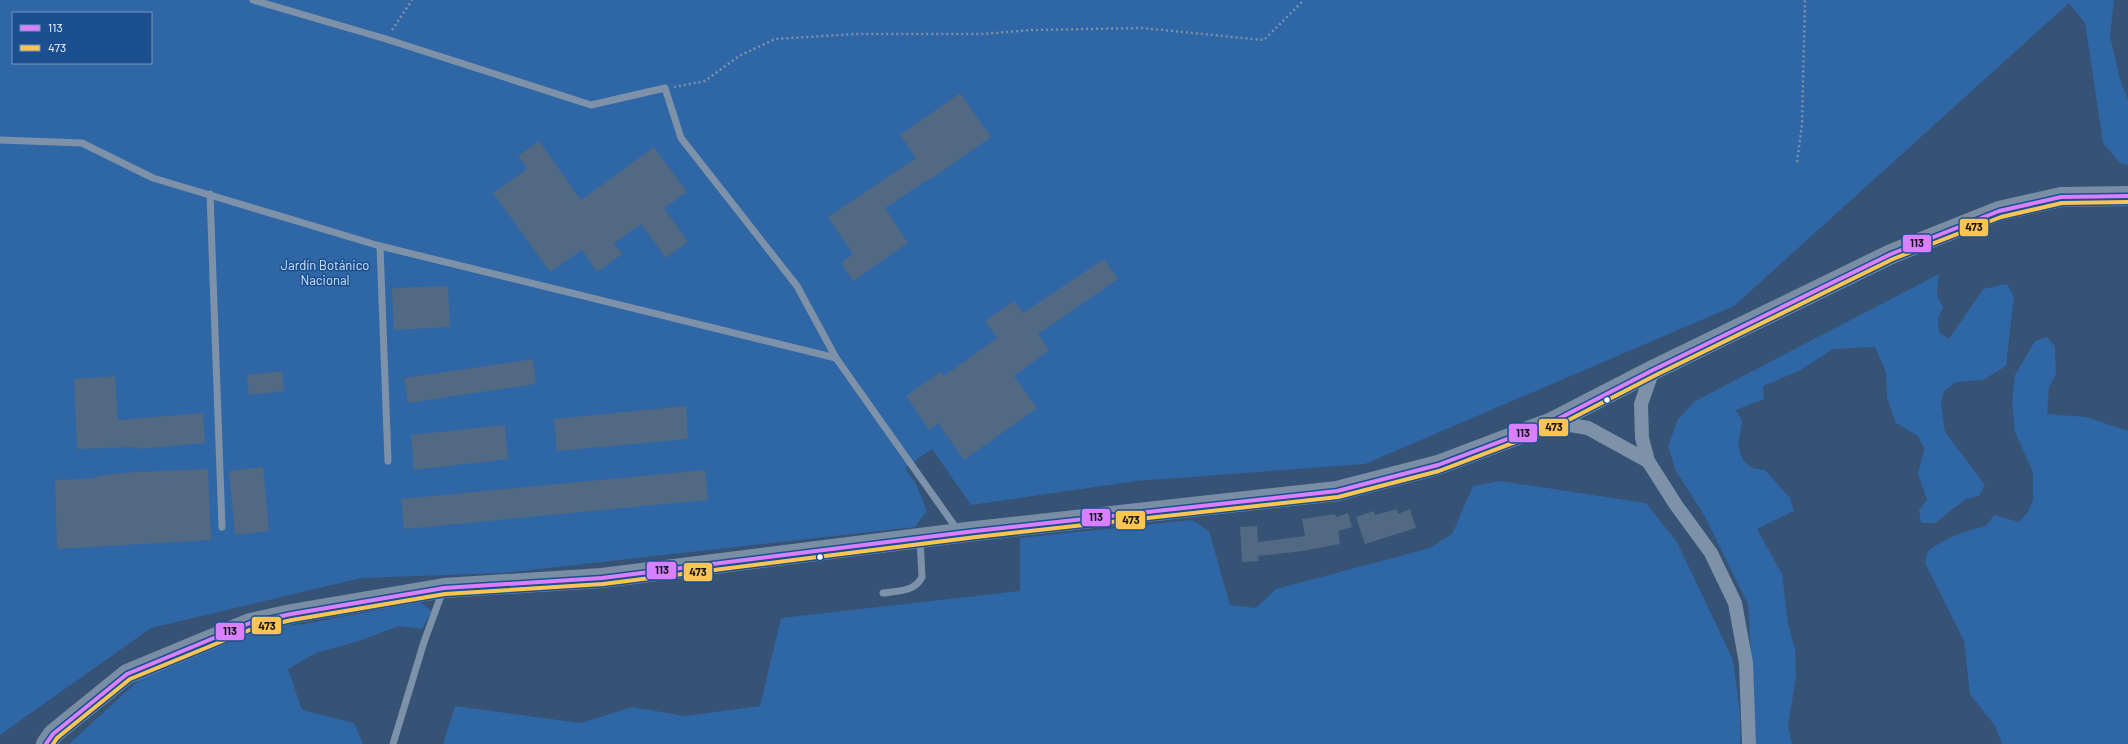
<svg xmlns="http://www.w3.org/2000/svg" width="2128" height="744" viewBox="0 0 2128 744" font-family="Barlow,sans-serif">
<rect width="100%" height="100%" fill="#365274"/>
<g fill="#2f66a5" fill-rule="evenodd">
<path d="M 0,0 L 2114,0 L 2110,36 L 2120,79 L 2128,100 L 2128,165 L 2120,163 L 2103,143 L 2085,23 L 2069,3 L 1734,306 L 1365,464 L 1136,481 L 971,505 L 932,449 L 905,468 L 916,484 L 927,511 L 915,527 L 503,573 L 361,578 L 151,628 L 0,735 ZM 13,13 L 151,13 L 151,63 L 13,63 Z"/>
<path d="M 1939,274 L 1937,295 L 1943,307 L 1938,319 L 1939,332 L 1949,339 L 1983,289 L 2007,284 L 2014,297 L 2006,366 L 1983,380 L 1956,382 L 1944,391 L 1941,404 L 1945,432 L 1985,485 L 1979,496 L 1966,499 L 1935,523 L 1921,523 L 1919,510 L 1927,500 L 1918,474 L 1924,449 L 1918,436 L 1896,423 L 1887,398 L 1886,372 L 1875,347 L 1833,349 L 1799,371 L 1763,386 L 1764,399 L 1736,410 L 1742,421 L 1738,447 L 1743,460 L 1752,468 L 1765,470 L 1790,498 L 1794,511 L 1757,529 L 1782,574 L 1788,624 L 1795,649 L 1796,677 L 1788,726 L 1792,744 L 1756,744 L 1748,604 L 1704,515 L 1676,471 L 1668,446 L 1678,419 L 1695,401 Z"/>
<path d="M 2047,337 L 2055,346 L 2056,374 L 2049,387 L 2047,414 L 2086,417 L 2128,431 L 2128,744 L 2002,744 L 1995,726 L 1970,694 L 1964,641 L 1925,563 L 1928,551 C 1947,537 1964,531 1986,526 L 1994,515 L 2019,522 L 2028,512 L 2033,500 L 2033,472 L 2015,432 L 2012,403 L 2015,375 L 2035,341 Z"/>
<path d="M 1500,481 L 1646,503 L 1677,542 L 1733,660 L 1740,714 L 1740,744 L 443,744 L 455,706 L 581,723 L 632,707 L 685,716 L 760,706 L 781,618 L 1020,591 L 1020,538 L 1192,520 L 1209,531 L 1230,605 L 1256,608 L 1276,589 L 1430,548 L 1452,534 L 1473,486 Z"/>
<path d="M 420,602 L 432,611 L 422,629 L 399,626 L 359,641 L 316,653 L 288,669 L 302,710 L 354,723 L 363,744 L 69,744 L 141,678 L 252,628 L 304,624 Z"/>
</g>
<g fill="#526984">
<path d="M 960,93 L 991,137 L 931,179 L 930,178 L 885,208 L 908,243 L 853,281 L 841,263 L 853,254 L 828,217 L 916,158 L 900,135 Z"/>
<path d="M 539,141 L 581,200 L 654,147 L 687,192 L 664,208 L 688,242 L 666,258 L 641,224 L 614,243 L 622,254 L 597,272 L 582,250 L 550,272 L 493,193 L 527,169 L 518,156 Z"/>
<path d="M 1104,259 L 1118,279 L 1038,334 L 1049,350 L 1014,376 L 1037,408 L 964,460 L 938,423 L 929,430 L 906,396 L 940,372 L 944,376 L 997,338 L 985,321 L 1014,301 L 1023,313 Z"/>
<path d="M 448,286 L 450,327 L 394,330 L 392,288 Z"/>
<path d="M 533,359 L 536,384 L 408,403 L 404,378 Z"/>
<path d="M 282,371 L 284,391 L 249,395 L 247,375 Z"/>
<path d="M 115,376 L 118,420 L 203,413 L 205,443 L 138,449 L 138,447 L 77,449 L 74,379 Z"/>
<path d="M 686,406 L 688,439 L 557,451 L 554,419 Z"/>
<path d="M 505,425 L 508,459 L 414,470 L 411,435 Z"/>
<path d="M 263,467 L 269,531 L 235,535 L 229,471 Z"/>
<path d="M 208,469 L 211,540 L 57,549 L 55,480 L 97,478 L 97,476 L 136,472 Z"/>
<path d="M 705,470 L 708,500 L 404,529 L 401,499 Z"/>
<path d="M 1397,509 L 1398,514 L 1410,509 L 1416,528 L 1365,544 L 1356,517 L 1374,511 L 1375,515 Z"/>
<path d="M 1348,513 L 1352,527 L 1338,531 L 1340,544 L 1303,551 L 1258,556 L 1259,561 L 1242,562 L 1240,527 L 1257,526 L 1258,542 L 1305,536 L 1302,519 L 1335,514 L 1336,517 Z"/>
</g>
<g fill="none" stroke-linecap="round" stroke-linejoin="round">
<g stroke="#7d92a8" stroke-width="2.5" stroke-dasharray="2 3" stroke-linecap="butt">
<path d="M 392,30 L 412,0"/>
<path d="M 674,87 L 705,81 L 739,56 L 775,39 L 856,34 L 983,34 L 1032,30 L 1142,28 L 1264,40 L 1304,0"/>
<path d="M 1797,162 L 1802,125 L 1805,0"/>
</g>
<g stroke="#7d92a8" stroke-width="7">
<path d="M 253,0 L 386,39 L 591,105 L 665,88 L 681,138 L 797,286 L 836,358 L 959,532"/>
<path d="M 0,140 L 82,143 L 153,178 L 380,246 L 836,358"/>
<path d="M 210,194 L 222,527"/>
<path d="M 380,246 L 388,461"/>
<path d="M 883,593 C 897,591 915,592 922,577 L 920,539"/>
<path d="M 393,744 L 424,642 L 443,590"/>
</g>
<g stroke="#7d92a8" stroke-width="14">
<path d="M 1653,370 L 1641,404 L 1642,438 L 1648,461 L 1676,505 L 1711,553 L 1735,603 L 1746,663 L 1749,744"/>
<path d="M 1552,422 L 1588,428 L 1648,461"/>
</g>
<path stroke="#798da4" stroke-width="20" d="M 46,744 L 53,734 L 127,674 L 250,623 L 291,614 L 444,588 L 602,578 L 975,531 L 1337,491 L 1438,465 L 1552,422 L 1653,370 L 1891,254 L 1999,211 L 2061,197 L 2128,196"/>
<defs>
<path id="bus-1" d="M 46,744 L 53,734 L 127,674 L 250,623 L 291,614 L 444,588 L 602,578 L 975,531 L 1337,491 L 1438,465 L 1552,422 L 1653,370 L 1891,254 L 1999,211 L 2061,197 L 2128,196"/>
<path id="bus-2" d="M 53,744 L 57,738 L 130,679 L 252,629 L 292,620 L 445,594 L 603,584 L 976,537 L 1338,497 L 1439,471 L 1555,427 L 1656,375 L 1893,259 L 2001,217 L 2062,203 L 2128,202"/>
</defs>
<use href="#bus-1" stroke="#1b4f8f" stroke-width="7"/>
<use href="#bus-2" stroke="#1b4f8f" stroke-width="7"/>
<use href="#bus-1" stroke="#d880ff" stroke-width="4"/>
<use href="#bus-2" stroke="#fcc553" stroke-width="4"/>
</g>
<g fill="#fff" stroke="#1b4f8f" stroke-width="1.5">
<circle cx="1607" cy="400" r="3.5"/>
<circle cx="820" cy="557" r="3.5"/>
</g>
<g text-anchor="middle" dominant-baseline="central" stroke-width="3" stroke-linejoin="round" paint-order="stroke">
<g font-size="13" fill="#cfe3fa" stroke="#1b4f8f">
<text x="325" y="265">Jardín Botánico<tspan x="325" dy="15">Nacional</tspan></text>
</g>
</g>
<g stroke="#1b4f8f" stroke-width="1.5">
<rect x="1959" y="218" width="30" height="19" rx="4" fill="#fcc553"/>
<rect x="1902" y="234" width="30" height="19" rx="4" fill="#d880ff"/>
<rect x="1538" y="418" width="31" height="19" rx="4" fill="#fcc553"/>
<rect x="1508" y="423" width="30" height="20" rx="4" fill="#d880ff"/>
<rect x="1081" y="508" width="30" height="19" rx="4" fill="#d880ff"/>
<rect x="1115" y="510" width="31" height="20" rx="4" fill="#fcc553"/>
<rect x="646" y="561" width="31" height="19" rx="4" fill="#d880ff"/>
<rect x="683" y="562" width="30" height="20" rx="4" fill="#fcc553"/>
<rect x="251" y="616" width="31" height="19" rx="4" fill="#fcc553"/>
<rect x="215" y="622" width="30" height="19" rx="4" fill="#d880ff"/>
</g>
<g font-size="11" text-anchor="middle" font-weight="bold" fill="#111">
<text x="1974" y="231">473</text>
<text x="1917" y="247">113</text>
<text x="1554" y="431">473</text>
<text x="1523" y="437">113</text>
<text x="1096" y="521">113</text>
<text x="1131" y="524">473</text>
<text x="662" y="574">113</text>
<text x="698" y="576">473</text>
<text x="267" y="630">473</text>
<text x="230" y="635">113</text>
</g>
<rect x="12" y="12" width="140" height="52" fill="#1b4f8f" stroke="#7695bc"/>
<rect x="20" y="25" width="20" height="6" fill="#d880ff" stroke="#7695bc"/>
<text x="48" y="32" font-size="12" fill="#ffffff">113</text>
<rect x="20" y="45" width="20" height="6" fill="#fcc553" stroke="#7695bc"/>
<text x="48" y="52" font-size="12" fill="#ffffff">473</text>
</svg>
